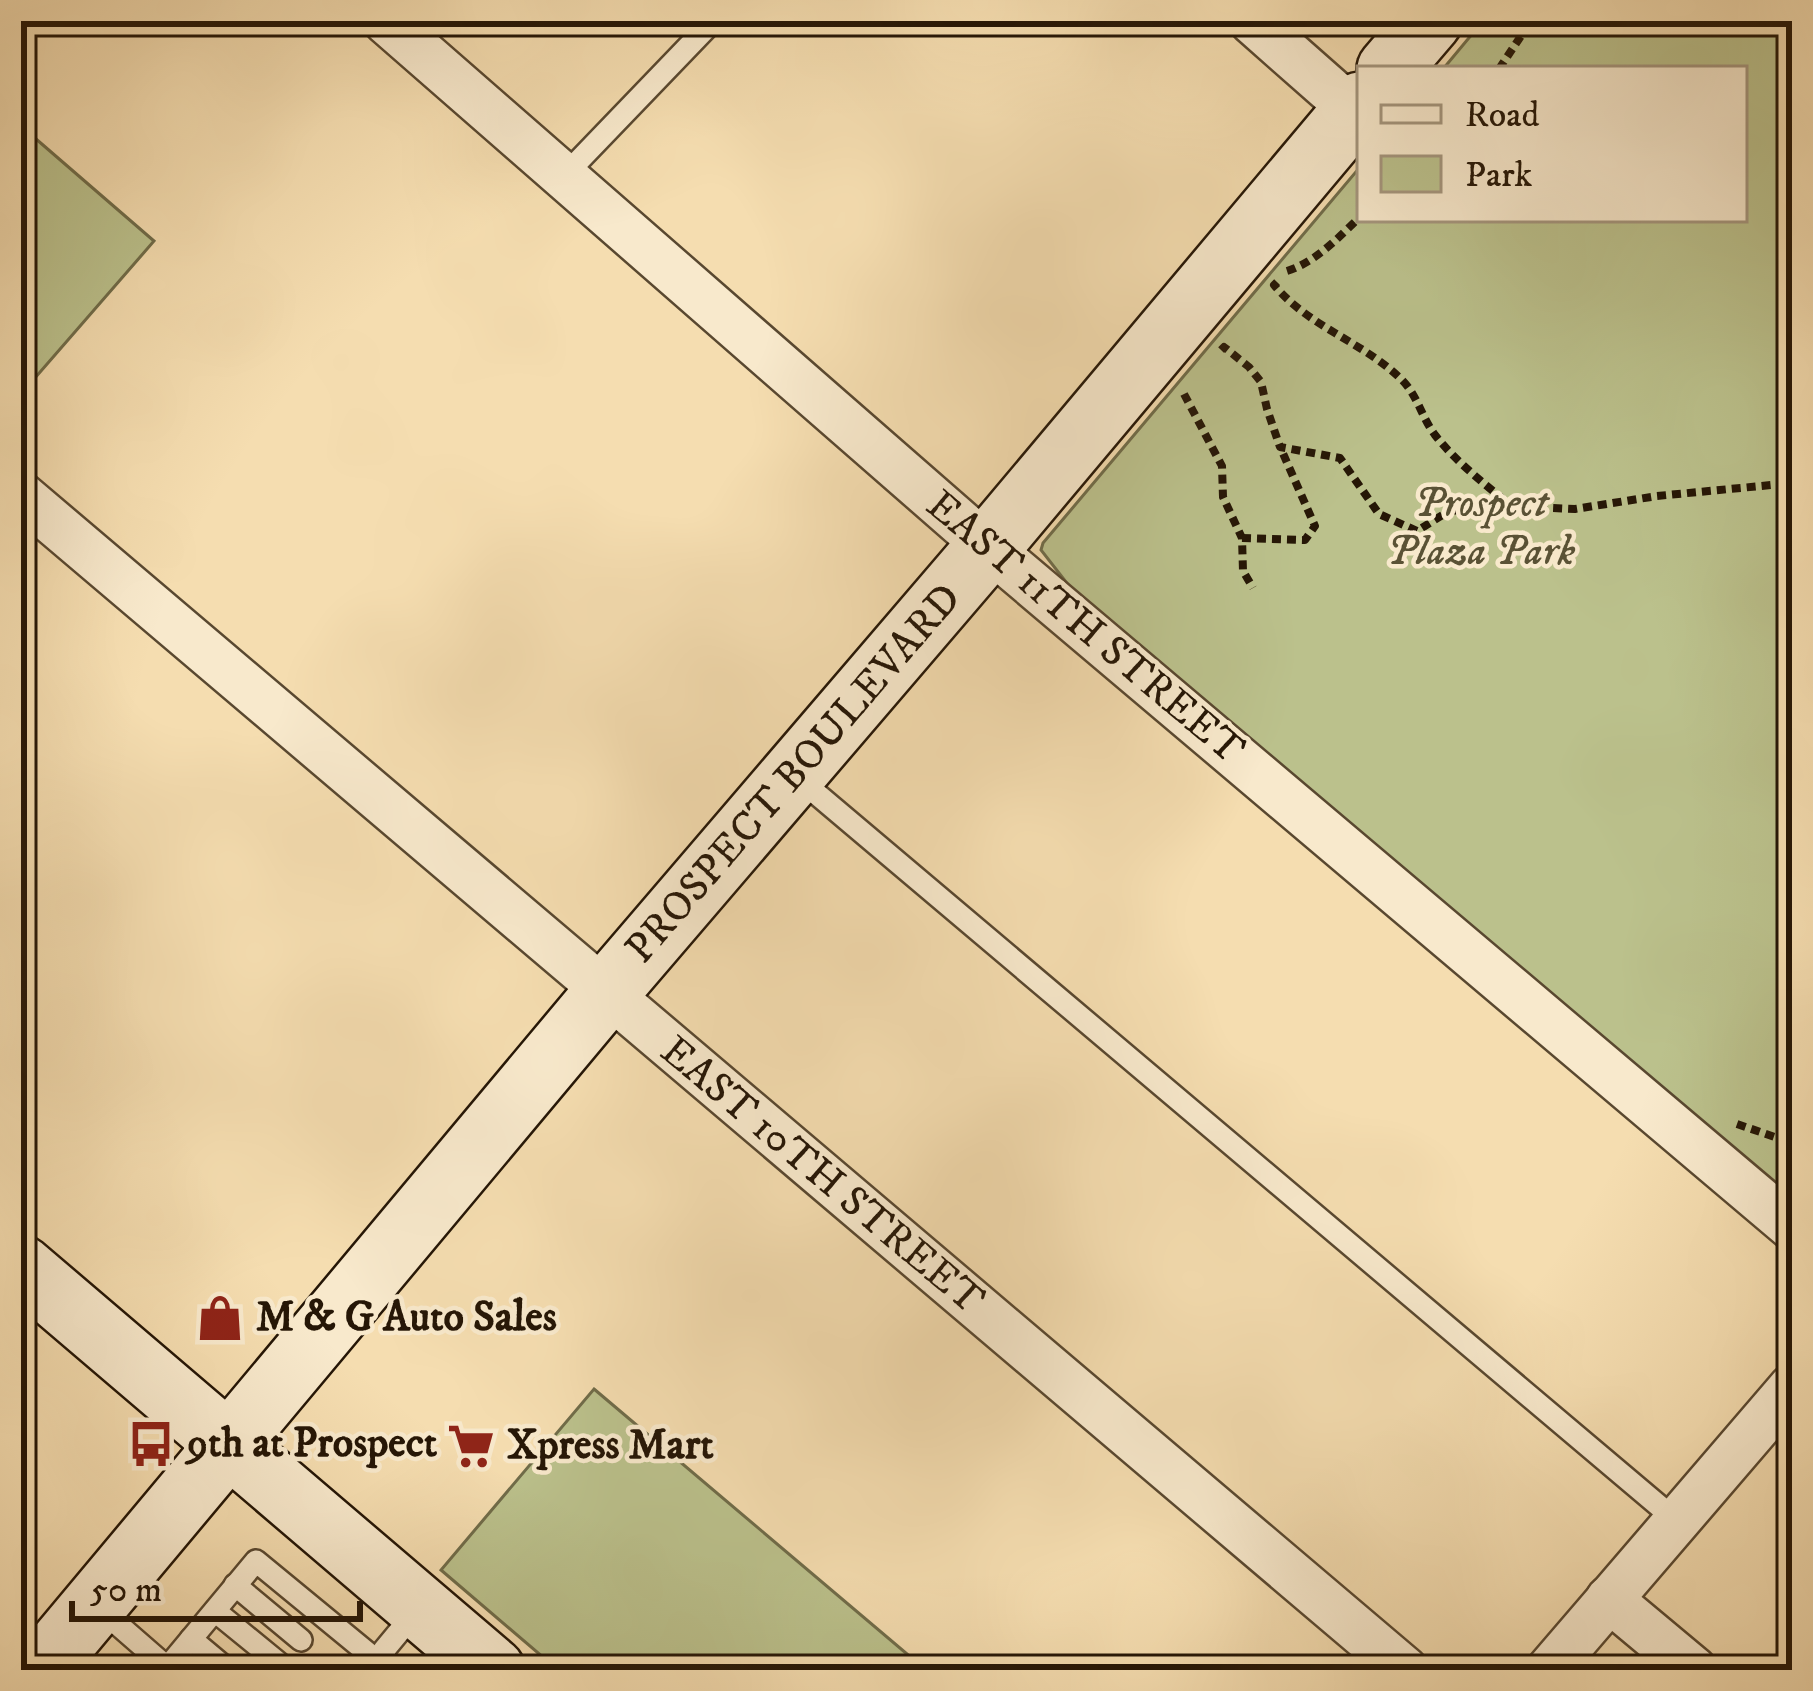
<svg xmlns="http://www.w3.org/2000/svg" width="1813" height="1691" viewBox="0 0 1813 1691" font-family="'IM FELL DW Pica',serif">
<rect width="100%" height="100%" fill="#f5ddb0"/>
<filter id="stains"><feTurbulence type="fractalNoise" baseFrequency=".00167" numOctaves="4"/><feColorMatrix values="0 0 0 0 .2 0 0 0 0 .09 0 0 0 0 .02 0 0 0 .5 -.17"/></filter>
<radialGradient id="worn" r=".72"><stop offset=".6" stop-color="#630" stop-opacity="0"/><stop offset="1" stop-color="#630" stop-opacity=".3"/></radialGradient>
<g fill="#bbc18c" stroke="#706c49" stroke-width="3">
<path d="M 1483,21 L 1792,21 L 1792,1201 L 1073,591 L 1041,550 L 1043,543 L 1360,167 L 1360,219 L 1744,219 L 1744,69 L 1443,69 Z"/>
<path d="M 21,126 L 154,241 L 21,394 Z"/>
<path d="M 594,1389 L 926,1670 L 558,1670 L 441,1570 Z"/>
</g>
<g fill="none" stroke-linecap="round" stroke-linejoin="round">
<defs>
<g id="service">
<path d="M 564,176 L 713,21"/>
<path d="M 799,779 L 1677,1521"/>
<path d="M 235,1585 L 301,1640"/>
<path d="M 100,1609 L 170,1670"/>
<path d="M 215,1611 L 281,1665"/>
<path d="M 191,1639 L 228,1670"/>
<path d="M 167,1668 L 256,1561 L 386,1668 L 384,1670"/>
<path d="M 335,1668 L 337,1670"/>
<path d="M 386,1668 L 384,1650 L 418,1609"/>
</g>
<g id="minor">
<path d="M 386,21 L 988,547 L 1792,1227"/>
<path d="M 1252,21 L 1354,111"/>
<path d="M 21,495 L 1405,1670"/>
<path d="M 1609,1599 L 1694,1670"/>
<path d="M 1549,1670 L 1792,1387"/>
</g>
<g id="secondary">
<path d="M 1389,69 L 1430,21"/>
<path d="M 21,1267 L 493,1670"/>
<path d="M 40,1670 L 606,993 L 988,547 L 1360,104"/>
</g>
</defs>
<use href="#service" stroke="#594830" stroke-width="26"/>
<use href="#minor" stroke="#594830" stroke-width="50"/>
<use href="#secondary" stroke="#251606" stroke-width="68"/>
<g stroke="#251606" stroke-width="8" stroke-dasharray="9 6" stroke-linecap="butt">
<path d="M 1499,69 L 1531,21"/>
<path d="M 1287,271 C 1316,262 1339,237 1360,217"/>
<path d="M 1277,282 L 1274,285 C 1309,327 1363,342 1401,379 C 1417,394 1422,418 1435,435 C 1456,462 1485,484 1511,506 L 1575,509 L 1657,496 L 1792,483"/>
<path d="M 1221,350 L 1224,347 L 1249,367 L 1261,382 L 1267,409 L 1280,447 L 1340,458 L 1379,514 L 1417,531 L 1449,511 L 1510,506"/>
<path d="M 1184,394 L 1222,466 L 1223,497 L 1242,538 L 1243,571 L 1253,588"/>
<path d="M 1242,538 L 1305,540 L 1315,526 L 1281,449"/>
<path d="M 1737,1124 L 1792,1143"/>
</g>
<use href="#service" stroke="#f8e9cc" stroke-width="21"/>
<use href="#minor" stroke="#f8e9cc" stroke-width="45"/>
<use href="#secondary" stroke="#f8e9cc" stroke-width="63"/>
</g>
<defs>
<symbol id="shop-bare" viewBox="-9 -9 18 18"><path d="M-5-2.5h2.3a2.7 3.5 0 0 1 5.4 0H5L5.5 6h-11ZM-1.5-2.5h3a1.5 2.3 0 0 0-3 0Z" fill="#8f2418" stroke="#f8e9cc" stroke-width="2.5" paint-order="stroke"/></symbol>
<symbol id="bus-bare" viewBox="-9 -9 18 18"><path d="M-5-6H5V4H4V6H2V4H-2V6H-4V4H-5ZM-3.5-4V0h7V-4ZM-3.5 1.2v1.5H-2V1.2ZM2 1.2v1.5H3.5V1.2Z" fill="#8f2418" stroke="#f8e9cc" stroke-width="2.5" paint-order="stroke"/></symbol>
<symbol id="supermarket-bare" viewBox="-9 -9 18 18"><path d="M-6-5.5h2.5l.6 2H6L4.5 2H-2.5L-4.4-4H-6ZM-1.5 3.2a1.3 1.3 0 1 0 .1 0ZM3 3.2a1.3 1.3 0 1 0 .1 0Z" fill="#8f2418" stroke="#f8e9cc" stroke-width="2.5" paint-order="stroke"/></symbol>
</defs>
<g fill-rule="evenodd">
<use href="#shop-bare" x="187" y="1285" width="66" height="66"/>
<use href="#bus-bare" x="118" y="1411" width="66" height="66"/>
<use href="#supermarket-bare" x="438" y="1413" width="66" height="66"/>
</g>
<g text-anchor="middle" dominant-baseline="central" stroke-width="9" stroke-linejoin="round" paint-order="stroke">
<g font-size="42" font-style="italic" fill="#5a5235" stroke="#f8e9cc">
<text x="1481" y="504">Prospect<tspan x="1481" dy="48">Plaza Park</tspan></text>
</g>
<g font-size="42" fill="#251606" stroke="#f8e9cc">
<text transform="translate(1085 628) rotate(40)">EAST 11TH STREET</text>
<text transform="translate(794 774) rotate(-49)">PROSPECT BOULEVARD</text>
<text transform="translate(822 1176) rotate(40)">EAST 10TH STREET</text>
</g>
<g font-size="42" font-weight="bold" fill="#251606" stroke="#f8e9cc" text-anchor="start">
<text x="256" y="1318">M &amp; G Auto Sales</text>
<text x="187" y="1444">9th at Prospect</text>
<text x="507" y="1446">Xpress Mart</text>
</g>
</g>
<rect width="1813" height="1691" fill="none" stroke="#f5ddb0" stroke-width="72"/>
<rect x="24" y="24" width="1765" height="1643" fill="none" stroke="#251606" stroke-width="6"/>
<rect x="36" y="36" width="1741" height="1619" fill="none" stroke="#251606" stroke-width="3"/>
<rect x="1357" y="66" width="390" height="156" fill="#f8e9cc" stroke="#a4957d" stroke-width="3"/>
<rect x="1381" y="105" width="60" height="18" fill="#f8e9cc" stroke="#a4957d" stroke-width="3"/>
<text x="1465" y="126" font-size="36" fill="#251606">Road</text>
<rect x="1381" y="156" width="60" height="36" fill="#bbc18c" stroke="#a4957d" stroke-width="3"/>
<text x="1465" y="186" font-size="36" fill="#251606">Park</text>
<path d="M72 1601v18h288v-18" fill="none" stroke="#251606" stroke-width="6"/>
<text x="90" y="1601" font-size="36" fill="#251606" stroke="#f8e9cc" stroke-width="9" paint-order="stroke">50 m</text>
<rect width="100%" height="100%" filter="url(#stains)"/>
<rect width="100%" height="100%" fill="url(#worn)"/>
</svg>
